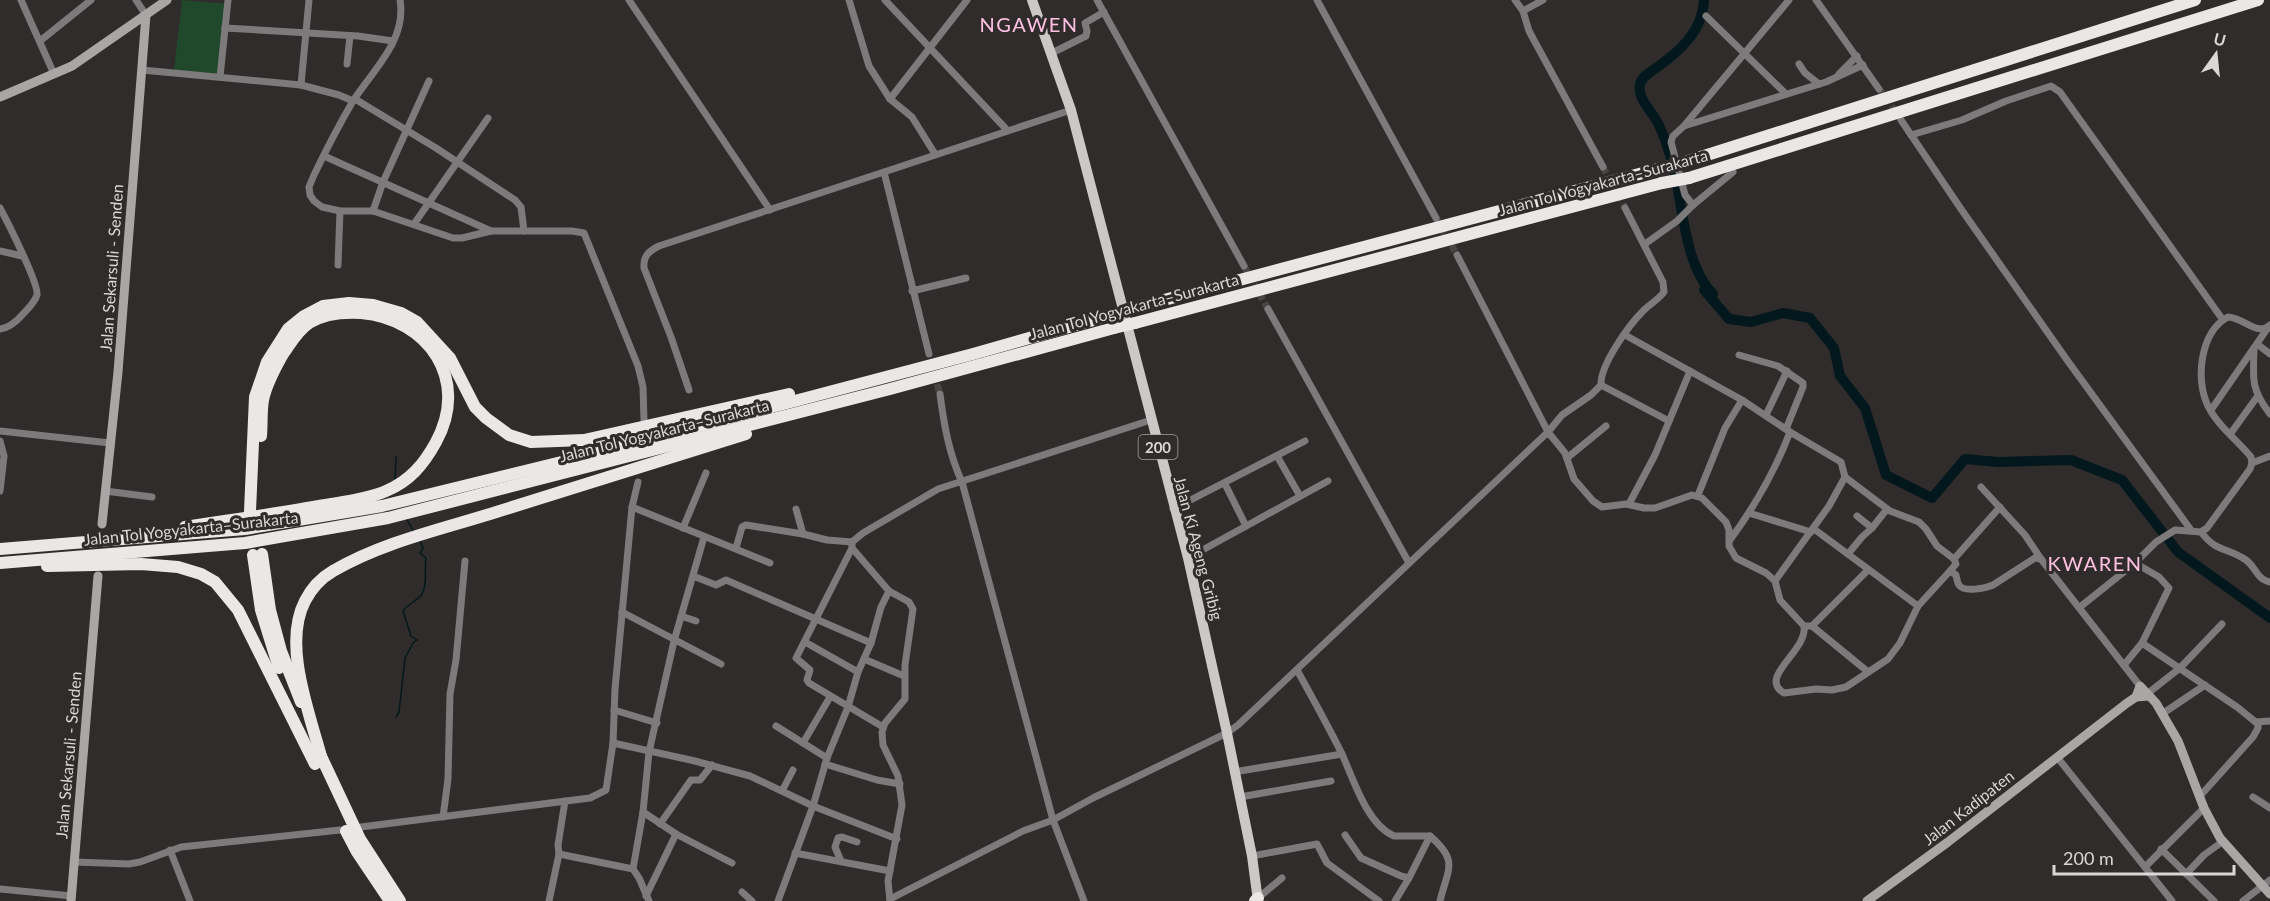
<svg xmlns="http://www.w3.org/2000/svg" width="2270" height="901" viewBox="0 0 2270 901" font-family="Lato,sans-serif">
<rect width="100%" height="100%" fill="#2f2c2b"/>
<path fill="#20492c" d="M 182,0 L 227,4 L 220,75 L 174,71 Z"/>
<g fill="none" stroke-linecap="round" stroke-linejoin="round">
<g stroke="#03181d" stroke-width="1.5">
<path d="M 395,481 L 396,457"/>
<path d="M 406,518 L 414,532"/>
<path d="M 396,717 L 399,712 L 405,658 L 413,643 L 417,640 L 411,636 L 403,611 C 408,604 417,601 422,594 C 428,583 424,570 426,558 L 420,553 L 423,548 L 420,541"/>
</g>
<g stroke="#03181d" stroke-width="10">
<path d="M 1704,0 C 1703,31 1679,52 1656,68 C 1650,73 1642,76 1640,84 C 1637,100 1653,112 1659,125 C 1663,134 1667,145 1670,155 C 1683,195 1682,263 1713,294"/>
<path d="M 1704,290 L 1729,319 L 1751,322 L 1783,313 L 1810,318 L 1834,348 L 1840,376 L 1865,408 L 1886,475 L 1932,498 L 1965,459 L 1998,462 L 2071,460 L 2122,480 L 2178,552 L 2270,618"/>
</g>
<g stroke="#484645" stroke-width="7" stroke-dasharray="7 3.5" stroke-linecap="butt">
<path d="M 1879,89 L 1898,115"/>
<path d="M 1603,167 L 1625,208"/>
<path d="M 1436,218 L 1457,255"/>
<path d="M 1244,266 L 1268,309"/>
<path d="M 934,374 L 940,394"/>
</g>
<g stroke="#7c7a7a" stroke-width="7">
<path d="M 21,0 L 54,74"/>
<path d="M 136,0 L 146,15"/>
<path d="M 400,0 C 407,40 373,70 353,101 C 339,125 326,150 314,175 L 309,187 L 310,195 L 314,201 L 322,207 L 340,211 L 373,211 L 453,238 L 462,238 L 491,231 L 572,231 L 584,233 L 638,366 L 643,387 L 644,420"/>
<path d="M 629,0 L 770,210"/>
<path d="M 849,0 L 869,66 L 890,99 L 912,117 L 935,154"/>
<path d="M 885,0 L 1007,130"/>
<path d="M 1097,0 L 1244,266"/>
<path d="M 1317,0 L 1436,218"/>
<path d="M 1515,0 L 1523,11 L 1529,31 L 1603,167"/>
<path d="M 1816,0 L 1879,89"/>
<path d="M 1523,11 L 1543,0"/>
<path d="M 1706,16 L 1786,94"/>
<path d="M 225,28 L 358,36 L 393,41"/>
<path d="M 40,41 L 91,0"/>
<path d="M 1052,53 L 1086,36 L 1087,31 L 1085,23 L 1104,12"/>
<path d="M 347,64 L 350,36"/>
<path d="M 1799,64 L 1805,73 L 1819,84"/>
<path d="M 142,70 L 301,85 L 339,95 L 353,101"/>
<path d="M 1839,74 L 1857,56"/>
<path d="M 220,77 L 228,0"/>
<path d="M 301,85 L 309,0"/>
<path d="M 355,99 L 436,148 L 515,200 L 521,207 L 524,231"/>
<path d="M 890,99 L 967,0"/>
<path d="M 1901,120 L 1961,209 L 2067,360 L 2191,530"/>
<path d="M 1684,126 L 1826,82 L 1863,65"/>
<path d="M 1911,135 L 1962,120 L 2006,101 L 2051,86 L 2060,92 L 2223,320"/>
<path d="M 324,156 L 491,231"/>
<path d="M 1693,205 L 1733,172"/>
<path d="M 0,208 C 7,221 39,284 37,295 C 35,302 28,309 23,314 C 17,321 10,328 0,329"/>
<path d="M 373,211 L 383,182 L 429,81"/>
<path d="M 414,224 L 488,118"/>
<path d="M 1645,244 L 1677,221 L 1693,205 L 1685,195 L 1671,142 L 1673,136 L 1684,126 L 1789,0"/>
<path d="M 0,251 L 22,256"/>
<path d="M 1457,255 L 1548,432 L 1562,415 L 1591,395 L 1601,385 C 1600,365 1629,325 1643,311 C 1650,304 1658,300 1664,292 L 1663,282 L 1625,208"/>
<path d="M 338,265 L 340,211"/>
<path d="M 912,291 L 966,278"/>
<path d="M 1268,309 L 1409,563"/>
<path d="M 1625,335 L 1742,400 L 1790,432 C 1775,471 1755,506 1730,540"/>
<path d="M 2257,344 L 2270,354"/>
<path d="M 2254,350 C 2253,380 2251,389 2270,414"/>
<path d="M 929,354 L 884,172 L 1071,110"/>
<path d="M 1739,355 L 1778,366 L 1803,383 L 1803,387 L 1786,429"/>
<path d="M 1601,385 L 1669,421"/>
<path d="M 689,390 L 671,337 L 644,268 C 643,256 649,251 659,246 L 884,172"/>
<path d="M 940,394 C 944,425 949,454 962,482 L 1053,820 L 1084,901"/>
<path d="M 2211,410 L 2267,329"/>
<path d="M 1766,415 L 1787,371"/>
<path d="M 0,431 L 110,443"/>
<path d="M 2231,433 L 2257,397"/>
<path d="M 0,441 L 4,456 L 0,491"/>
<path d="M 1277,456 L 1300,496"/>
<path d="M 1567,458 L 1606,426"/>
<path d="M 2252,463 L 2270,456"/>
<path d="M 1845,477 L 1890,511 L 1919,522 L 1926,529 L 1937,546 L 1954,559"/>
<path d="M 1225,484 L 1246,526"/>
<path d="M 1981,487 L 2025,535 L 2041,559"/>
<path d="M 105,491 L 152,497"/>
<path d="M 1698,495 L 1725,428 L 1742,400"/>
<path d="M 1629,504 L 1655,455 L 1690,371"/>
<path d="M 632,507 L 770,563"/>
<path d="M 796,509 L 803,534 L 827,540 L 852,542"/>
<path d="M 1173,509 L 1305,441"/>
<path d="M 1749,513 L 1811,532"/>
<path d="M 1857,516 L 1872,528 L 1887,509"/>
<path d="M 683,528 L 706,473"/>
<path d="M 1814,529 L 1918,606"/>
<path d="M 2201,532 C 2217,553 2227,547 2246,560 C 2256,567 2256,579 2270,582"/>
<path d="M 736,548 L 742,527 L 746,525 L 803,534"/>
<path d="M 852,548 L 796,658 L 810,670 L 807,680 L 809,683 L 883,727"/>
<path d="M 1848,554 L 1862,537 L 1872,528"/>
<path d="M 1188,558 L 1328,481"/>
<path d="M 1950,571 L 1956,564 L 1954,559 L 2000,507"/>
<path d="M 693,576 L 716,585 L 726,580 L 871,643"/>
<path d="M 1775,581 L 1829,506 L 1845,477 L 1841,462 L 1790,432"/>
<path d="M 2080,607 L 2135,563 L 2156,542 L 2175,530 L 2201,532 L 2207,528 L 2250,469 L 2252,463 L 2251,457 C 2238,441 2217,425 2208,406 C 2195,380 2200,332 2228,317 C 2243,317 2257,337 2270,325"/>
<path d="M 622,612 L 721,664"/>
<path d="M 681,616 L 696,621"/>
<path d="M 1804,626 L 1812,626 L 1868,570"/>
<path d="M 1812,626 L 1867,671"/>
<path d="M 805,642 L 858,672"/>
<path d="M 2142,643 L 2237,707 L 2258,724 L 2258,728 L 2253,737 L 2201,795"/>
<path d="M 864,659 L 904,676"/>
<path d="M 2124,665 L 2142,643 L 2169,588 L 2159,577 L 2135,563"/>
<path d="M 1297,670 C 1312,697 1327,724 1341,752 C 1353,777 1366,824 1394,836 L 1430,836 C 1459,861 1448,868 1440,901"/>
<path d="M 2147,694 L 2180,668 L 2222,624"/>
<path d="M 614,710 L 657,723"/>
<path d="M 2162,714 L 2205,685"/>
<path d="M 2256,722 L 2270,721"/>
<path d="M 776,726 L 827,758"/>
<path d="M 613,743 L 695,761 L 750,776 L 813,806 L 897,839"/>
<path d="M 803,743 L 830,697"/>
<path d="M 2057,757 L 2172,901"/>
<path d="M 825,764 L 877,780 L 900,784"/>
<path d="M 1234,772 L 1342,754"/>
<path d="M 782,791 L 793,770"/>
<path d="M 1240,797 L 1331,781"/>
<path d="M 2253,797 L 2270,808"/>
<path d="M 565,801 L 558,845 L 559,854 L 633,869 L 639,878 L 649,901"/>
<path d="M 643,812 L 676,834 L 732,863"/>
<path d="M 443,817 L 448,779 L 450,694 L 456,660 L 465,561"/>
<path d="M 660,824 L 691,780 L 700,780 L 712,765"/>
<path d="M 361,827 L 590,798 L 606,790 L 613,743 L 615,689 L 632,507 L 638,482"/>
<path d="M 1345,835 L 1361,858 L 1401,876 L 1409,878"/>
<path d="M 2161,849 L 2214,901"/>
<path d="M 170,850 L 190,901"/>
<path d="M 795,853 L 890,871"/>
<path d="M 1252,856 L 1317,844 L 1327,863 L 1379,901"/>
<path d="M 841,861 L 835,847 L 838,838 L 842,837 L 857,842"/>
<path d="M 75,862 L 129,864 L 140,862 L 181,847 L 340,830"/>
<path d="M 2145,867 L 2204,808"/>
<path d="M 633,869 L 643,812 L 649,752 L 674,641 L 704,537"/>
<path d="M 2186,874 L 2204,855 L 2222,842"/>
<path d="M 0,889 L 72,896"/>
<path d="M 742,892 L 752,901"/>
<path d="M 646,896 L 676,834"/>
<path d="M 1258,898 L 1282,878"/>
<path d="M 890,899 L 1023,831 L 1053,820 L 1093,798 L 1227,733 L 1238,725 L 1548,432 L 1565,453 L 1574,479 L 1593,501 L 1602,507 L 1626,504 L 1644,508 L 1655,508 L 1692,495 L 1702,498 L 1726,522 L 1729,530 L 1729,546 L 1736,558 L 1766,573 L 1775,581 L 1780,600 L 1804,626 C 1808,651 1757,677 1784,693 L 1816,689 L 1832,690 L 1846,687 L 1888,659 L 1900,643 L 1918,606 L 1950,571 L 1956,575 C 1957,579 1957,582 1959,585 C 1964,593 1986,588 1993,585 L 2035,558 L 2041,559 L 2140,686"/>
<path d="M 549,901 L 559,854"/>
<path d="M 778,901 L 813,806 L 827,758 L 848,707 L 858,672 L 871,643 L 881,607 L 889,591"/>
<path d="M 890,901 L 888,881 L 902,805 L 898,776 L 883,745 L 882,732 L 885,723 L 905,699 L 905,665 L 913,609 L 909,602 L 889,591 L 852,548 L 852,542 L 863,533 L 938,489 L 1151,420"/>
<path d="M 1395,901 L 1409,878 L 1430,836"/>
<path d="M 2243,901 L 2270,880"/>
</g>
<g stroke="#a9a6a6" stroke-width="9">
<path d="M 0,97 L 72,66 L 167,0"/>
<path d="M 102,524 L 118,372 L 146,15"/>
<path d="M 2136,697 L 2140,686 L 2156,703 L 2178,741 L 2204,808 L 2220,838 L 2270,894"/>
<path d="M 71,901 L 98,576"/>
<path d="M 1867,901 L 1948,842 L 2127,703 L 2136,697 L 2149,696"/>
</g>
<path stroke="#cbc8c8" stroke-width="10" d="M 1032,0 L 1071,110 L 1188,558 L 1227,733 L 1252,856 L 1258,901"/>
<g stroke="#ebe7e6" stroke-width="12">
<path d="M 1685,162 L 2195,0"/>
<path d="M 1689,178 L 2258,0"/>
<path d="M 1130,309 L 1658,169"/>
<path d="M 1135,323 L 1662,183"/>
<path d="M 250,511 L 255,397 L 267,362 L 288,329 L 304,316 L 323,306 L 349,303 L 373,305 L 401,313 L 417,322 L 450,358 L 475,407 L 486,418 L 509,435 L 531,442 L 584,440 L 789,394"/>
<path d="M 185,527 C 230,520 275,514 319,506 C 341,502 365,500 386,491 C 410,481 424,464 436,442 C 470,380 429,319 361,313 C 343,312 325,313 309,323 C 297,331 291,343 283,354 C 275,368 266,385 263,400 C 261,412 262,424 261,436"/>
<path d="M 0,549 L 245,529 L 382,506 L 590,455 L 973,354 L 1111,315"/>
<path d="M 262,554 L 270,610 L 281,651 L 301,702"/>
<path d="M 253,555 L 261,610 L 279,668"/>
<path d="M 0,563 L 245,543 L 388,518 L 890,389 L 1114,328"/>
<path d="M 47,566 L 141,564 L 178,567 L 201,574 L 215,582 L 238,610 L 315,764"/>
<path d="M 319,752 L 360,839 L 400,901"/>
<path d="M 322,760 C 310,714 282,645 305,601 C 311,589 321,578 333,571 C 381,543 438,530 490,514 C 576,487 661,460 746,434"/>
<path d="M 346,831 L 357,852 L 390,901"/>
<path d="M 1255,901 L 1258,898"/>
</g>
<g stroke="#ebe7e6" stroke-width="12">
<path d="M 1658,169 L 1685,162"/>
<path d="M 1662,183 L 1689,178"/>
<path d="M 1111,315 L 1130,309"/>
<path d="M 1114,328 L 1135,323"/>
</g>
</g>
<g text-anchor="middle" dominant-baseline="central" stroke-width="6" stroke-linejoin="round" paint-order="stroke">
<rect fill="#2f2c2b" stroke="#a6a4a3" stroke-width="1.5" x="1138.5" y="435" width="39" height="24" rx="4.5"/>
<g font-size="15" font-weight="bold" fill="#d9d8d7">
<text x="1158" y="447">200</text>
</g>
<g font-size="16" fill="#d9d8d7" stroke="#2f2c2b">
<text transform="translate(1603 182) rotate(-15)">Jalan Tol Yogyakarta–Surakarta</text>
<text transform="translate(111 268) rotate(-86)">Jalan Sekarsuli - Senden</text>
<text transform="translate(1134 306) rotate(-15)">Jalan Tol Yogyakarta–Surakarta</text>
<text transform="translate(664 430) rotate(-14)">Jalan Tol Yogyakarta–Surakarta</text>
<text transform="translate(191 528) rotate(-6)">Jalan Tol Yogyakarta–Surakarta</text>
<text transform="translate(1199 548) rotate(75)">Jalan Ki Ageng Gribig</text>
<text transform="translate(68 755) rotate(-85)">Jalan Sekarsuli - Senden</text>
<text transform="translate(1968 807) rotate(-38)">Jalan Kadipaten</text>
</g>
<g font-size="20" letter-spacing="1.5" fill="#fec1e1" stroke="#2f2c2b">
<text x="1029" y="24">NGAWEN</text>
<text x="2095" y="563">KWAREN</text>
</g>
</g>
<g transform="translate(2216 54) rotate(15)" stroke="#2f2c2b" stroke-width="4.5" paint-order="stroke">
<path d="M0-4.5L10 22L0 15L-10 22Z" fill="#d9d8d7"/>
<text y="-9" font-size="16" font-weight="bold" text-anchor="middle" fill="#d9d8d7">U</text>
</g>
<path d="M2054 865v9h180v-9" fill="none" stroke="#d9d8d7" stroke-width="3"/>
<text x="2063" y="865" font-size="18" fill="#d9d8d7" stroke="#2f2c2b" stroke-width="4.5" paint-order="stroke">200 m</text>
</svg>
